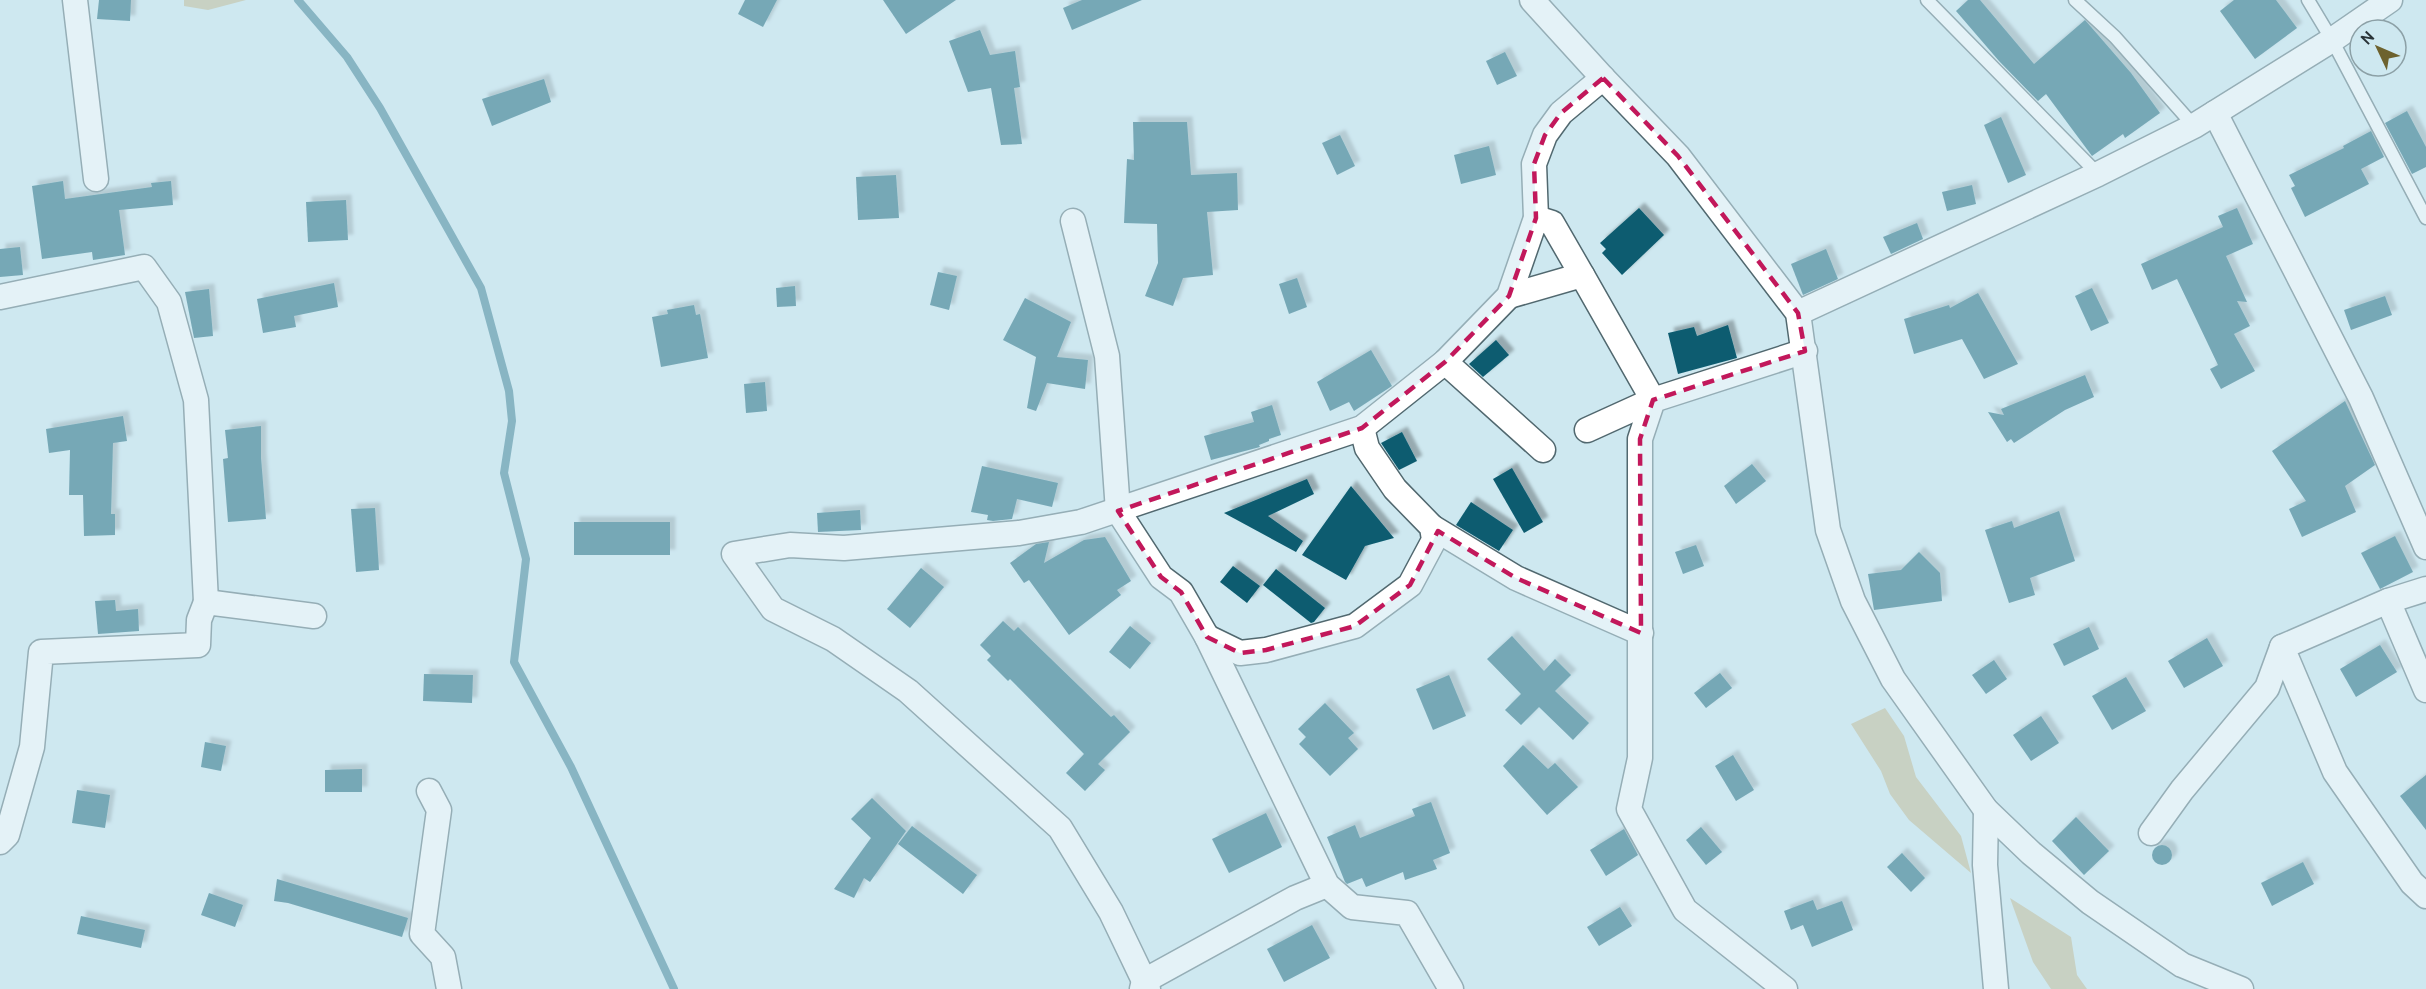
<svg xmlns="http://www.w3.org/2000/svg" width="2426" height="989" viewBox="0 0 2426 989" font-family="Cabin,sans-serif">
<defs>
<filter id="shadow"><feDropShadow dx="5.5" dy="-5.5" stdDeviation="1.5" flood-color="#0004"/></filter>
</defs>
<rect width="100%" height="100%" fill="#cee8f0"/>
<g fill="#c0b68c">
<path d="M 184,0 L 246,0 L 208,10 L 184,6 Z"/>
<path d="M 1885,708 L 1904,736 L 1916,777 L 1961,836 L 1971,873 L 1909,820 L 1890,794 L 1881,771 L 1851,724 Z"/>
<path d="M 2010,898 L 2071,937 L 2077,975 L 2087,989 L 2051,989 L 2033,962 Z"/>
</g>
<g fill="none" stroke-linecap="round" stroke-linejoin="round">
<path stroke="#33788c" stroke-width="8" d="M 298,0 L 347,57 L 380,108 L 481,288 L 509,391 L 512,421 L 504,473 L 526,559 L 514,662 L 571,767 L 674,989"/>
</g>
<g fill="#0b5b6f" filter="url(#shadow)">
<path d="M 99,0 L 131,0 L 130,21 L 97,19 Z"/>
<path d="M 745,0 L 777,0 L 763,27 L 738,14 Z"/>
<path d="M 883,0 L 956,0 L 906,34 Z"/>
<path d="M 1082,0 L 1142,0 L 1072,30 L 1063,8 Z"/>
<path d="M 1968,0 L 1980,0 L 2034,64 L 2085,20 L 2131,73 L 2160,113 L 2125,138 L 2123,134 L 2092,156 L 2046,94 L 2038,101 L 1999,61 L 1956,11 Z"/>
<path d="M 2234,0 L 2276,0 L 2297,28 L 2255,59 L 2220,11 Z"/>
<path d="M 980,30 L 990,55 L 1015,51 L 1020,87 L 1014,88 L 1022,144 L 1001,145 L 991,88 L 968,92 L 949,41 Z"/>
<path d="M 1505,52 L 1517,76 L 1497,85 L 1486,61 Z"/>
<path d="M 544,79 L 551,102 L 492,126 L 482,99 Z"/>
<path d="M 2407,111 L 2426,147 L 2426,167 L 2412,174 L 2385,123 Z"/>
<path d="M 2001,117 L 2026,175 L 2008,183 L 1984,125 Z"/>
<path d="M 1133,122 L 1187,122 L 1191,175 L 1237,173 L 1238,210 L 1207,212 L 1213,275 L 1183,278 L 1173,306 L 1145,296 L 1158,263 L 1157,224 L 1124,223 L 1127,159 L 1134,160 Z"/>
<path d="M 2371,131 L 2384,157 L 2361,169 L 2369,184 L 2305,217 L 2291,188 L 2295,186 L 2289,175 L 2344,148 L 2343,146 Z"/>
<path d="M 1340,135 L 1355,166 L 1337,175 L 1322,143 Z"/>
<path d="M 1489,146 L 1496,175 L 1461,184 L 1454,155 Z"/>
<path d="M 896,175 L 899,218 L 858,220 L 856,177 Z"/>
<path d="M 63,181 L 65,199 L 152,187 L 151,183 L 171,181 L 173,205 L 119,210 L 125,255 L 93,260 L 92,252 L 42,259 L 32,186 Z"/>
<path d="M 1972,185 L 1976,204 L 1947,211 L 1942,192 Z"/>
<path d="M 346,200 L 348,240 L 308,242 L 306,202 Z"/>
<path d="M 1639,208 L 1664,235 L 1622,275 L 1602,253 L 1606,249 L 1600,243 Z"/>
<path d="M 2237,208 L 2253,244 L 2226,256 L 2247,302 L 2237,301 L 2250,326 L 2234,334 L 2255,371 L 2221,389 L 2210,369 L 2218,365 L 2177,279 L 2152,290 L 2141,264 L 2223,227 L 2218,216 Z"/>
<path d="M 1917,223 L 1923,239 L 1891,254 L 1883,237 Z"/>
<path d="M 20,247 L 23,275 L 0,277 L 0,249 Z"/>
<path d="M 1826,249 L 1838,279 L 1803,295 L 1791,264 Z"/>
<path d="M 938,272 L 957,276 L 949,310 L 930,305 Z"/>
<path d="M 1297,278 L 1307,307 L 1289,314 L 1279,284 Z"/>
<path d="M 334,283 L 338,307 L 294,316 L 296,327 L 263,333 L 257,299 Z"/>
<path d="M 795,286 L 796,306 L 777,307 L 776,288 Z"/>
<path d="M 2092,288 L 2109,323 L 2091,331 L 2075,296 Z"/>
<path d="M 209,289 L 213,336 L 194,338 L 185,292 Z"/>
<path d="M 1978,293 L 2018,364 L 1984,379 L 1962,339 L 1914,354 L 1904,319 L 1949,305 L 1950,308 Z"/>
<path d="M 2385,296 L 2392,315 L 2351,330 L 2344,310 Z"/>
<path d="M 1025,298 L 1071,322 L 1057,357 L 1088,360 L 1085,389 L 1047,383 L 1036,411 L 1027,408 L 1036,357 L 1003,340 Z"/>
<path d="M 694,305 L 696,315 L 700,314 L 708,358 L 661,367 L 652,317 L 668,314 L 667,310 Z"/>
<path d="M 1728,325 L 1737,358 L 1678,374 L 1668,333 L 1694,327 L 1697,336 Z"/>
<path d="M 1496,340 L 1509,355 L 1483,377 L 1469,364 Z"/>
<path d="M 1371,350 L 1392,386 L 1354,411 L 1349,402 L 1330,411 L 1317,382 Z"/>
<path d="M 2085,375 L 2094,397 L 2065,410 L 2014,443 L 2011,439 L 2007,442 L 1988,412 L 2004,415 L 2001,409 Z"/>
<path d="M 765,382 L 767,411 L 746,413 L 744,384 Z"/>
<path d="M 2345,401 L 2375,465 L 2345,486 L 2356,512 L 2302,537 L 2289,509 L 2306,501 L 2272,451 Z"/>
<path d="M 1272,405 L 1281,435 L 1269,439 L 1269,441 L 1259,445 L 1260,447 L 1211,460 L 1204,436 L 1254,422 L 1251,412 Z"/>
<path d="M 123,416 L 127,441 L 113,443 L 111,514 L 115,514 L 115,535 L 84,536 L 83,495 L 69,495 L 70,450 L 49,453 L 46,429 Z"/>
<path d="M 261,426 L 261,458 L 266,519 L 228,522 L 223,459 L 228,458 L 225,430 Z"/>
<path d="M 1402,432 L 1417,461 L 1399,470 L 1381,443 Z"/>
<path d="M 1752,464 L 1766,481 L 1736,504 L 1724,486 Z"/>
<path d="M 982,466 L 1058,483 L 1052,507 L 1017,499 L 1012,519 L 993,521 L 987,520 L 988,515 L 971,512 Z"/>
<path d="M 1512,468 L 1543,522 L 1524,533 L 1493,479 Z"/>
<path d="M 1307,479 L 1314,494 L 1268,516 L 1303,541 L 1296,552 L 1224,513 Z"/>
<path d="M 1351,486 L 1394,538 L 1365,546 L 1346,580 L 1302,555 Z"/>
<path d="M 1471,502 L 1513,530 L 1499,551 L 1456,525 Z"/>
<path d="M 375,508 L 379,570 L 356,572 L 351,509 Z"/>
<path d="M 860,510 L 861,530 L 818,532 L 817,513 Z"/>
<path d="M 2059,511 L 2075,561 L 2030,578 L 2035,595 L 2009,603 L 1985,530 L 2012,521 L 2014,528 Z"/>
<rect x="574" y="522" width="96" height="33"/>
<path d="M 2395,536 L 2413,572 L 2380,589 L 2361,553 Z"/>
<path d="M 1105,537 L 1131,581 L 1117,590 L 1121,595 L 1069,635 L 1029,580 L 1024,583 L 1010,563 L 1036,544 L 1049,542 L 1044,563 L 1084,540 Z"/>
<path d="M 1696,545 L 1704,566 L 1683,574 L 1675,552 Z"/>
<path d="M 1919,552 L 1940,573 L 1942,601 L 1874,610 L 1868,574 L 1901,570 Z"/>
<path d="M 1233,566 L 1260,586 L 1247,603 L 1220,582 Z"/>
<path d="M 921,568 L 944,587 L 910,628 L 887,609 Z"/>
<path d="M 1276,569 L 1325,608 L 1314,622 L 1311,623 L 1263,585 Z"/>
<path d="M 115,600 L 116,611 L 138,609 L 139,631 L 98,634 L 95,601 Z"/>
<path d="M 1003,621 L 1014,631 L 1018,627 L 1111,717 L 1114,715 L 1130,732 L 1098,764 L 1105,770 L 1085,791 L 1066,773 L 1084,754 L 1010,679 L 1008,681 L 987,660 L 991,656 L 980,645 Z"/>
<path d="M 1130,626 L 1151,643 L 1130,669 L 1109,652 Z"/>
<path d="M 2089,627 L 2099,649 L 2064,666 L 2053,644 Z"/>
<path d="M 1512,636 L 1544,671 L 1555,659 L 1571,675 L 1555,691 L 1589,723 L 1573,740 L 1539,707 L 1521,725 L 1505,710 L 1521,694 L 1487,659 Z"/>
<path d="M 2207,638 L 2223,666 L 2184,688 L 2168,661 Z"/>
<path d="M 2380,645 L 2397,672 L 2356,697 L 2340,669 Z"/>
<path d="M 1994,660 L 2007,679 L 1986,694 L 1972,675 Z"/>
<path d="M 1720,673 L 1732,688 L 1706,708 L 1694,693 Z"/>
<path d="M 424,674 L 473,675 L 472,703 L 423,701 Z"/>
<path d="M 1449,675 L 1466,716 L 1433,730 L 1416,689 Z"/>
<path d="M 2126,677 L 2146,711 L 2112,730 L 2092,696 Z"/>
<path d="M 1325,703 L 1354,733 L 1348,738 L 1358,749 L 1330,776 L 1299,744 L 1306,737 L 1298,729 Z"/>
<path d="M 2041,716 L 2059,743 L 2031,761 L 2013,735 Z"/>
<path d="M 205,742 L 226,746 L 221,771 L 201,767 Z"/>
<path d="M 1523,745 L 1548,769 L 1555,763 L 1578,787 L 1547,815 L 1503,766 Z"/>
<path d="M 1733,755 L 1754,790 L 1736,801 L 1715,766 Z"/>
<path d="M 362,769 L 362,792 L 325,792 L 325,770 Z"/>
<path d="M 2426,775 L 2426,830 L 2400,796 Z"/>
<path d="M 77,790 L 110,795 L 105,828 L 72,823 Z"/>
<path d="M 872,798 L 906,831 L 870,882 L 864,878 L 854,898 L 834,889 L 871,838 L 851,819 Z"/>
<path d="M 1431,802 L 1450,853 L 1433,860 L 1437,869 L 1405,880 L 1403,872 L 1366,887 L 1362,878 L 1347,884 L 1345,882 L 1327,837 L 1355,825 L 1360,838 L 1415,816 L 1412,809 Z"/>
<path d="M 1266,813 L 1282,847 L 1229,873 L 1212,839 Z"/>
<path d="M 2076,817 L 2109,851 L 2084,875 L 2052,841 Z"/>
<path d="M 912,826 L 977,875 L 963,894 L 898,844 Z"/>
<path d="M 1701,827 L 1722,852 L 1706,865 L 1686,840 Z"/>
<path d="M 1624,829 L 1638,855 L 1606,876 L 1590,850 Z"/>
<circle cx="2162" cy="855" r="10"/>
<path d="M 1902,853 L 1925,878 L 1911,892 L 1887,867 Z"/>
<path d="M 2303,862 L 2314,884 L 2272,906 L 2261,883 Z"/>
<path d="M 277,879 L 408,918 L 402,937 L 288,903 L 274,901 Z"/>
<path d="M 209,893 L 243,905 L 235,927 L 201,915 Z"/>
<path d="M 1813,900 L 1817,910 L 1842,901 L 1853,930 L 1812,947 L 1803,925 L 1791,930 L 1784,911 Z"/>
<path d="M 1620,907 L 1632,926 L 1599,946 L 1587,927 Z"/>
<path d="M 81,916 L 145,930 L 141,948 L 77,934 Z"/>
<path d="M 1312,925 L 1330,958 L 1284,982 L 1267,949 Z"/>
</g>
<g fill="none" stroke-linecap="round" stroke-linejoin="round">
<defs>
<g id="lane">
<path d="M 1927,0 L 2098,174"/>
<path d="M 2075,0 L 2115,37 L 2194,126"/>
<path d="M 2308,0 L 2332,40 L 2426,218"/>
</g>
<g id="street">
<path d="M 75,0 L 96,179"/>
<path d="M 1532,0 L 1603,78 L 1678,156 L 1798,313 L 1828,530 L 1853,601 L 1893,679 L 1986,810 L 2031,853 L 2090,902 L 2182,965 L 2241,989"/>
<path d="M 2215,113 L 2361,398 L 2426,547"/>
<path d="M 1536,218 L 1552,223 L 1582,275"/>
<path d="M 1073,221 L 1107,356 L 1118,511 L 1161,577 L 1181,592 L 1207,637 L 1327,885 L 1352,907 L 1407,913 L 1451,989"/>
<path d="M 1509,296 L 1582,275 L 1653,400 L 1587,430"/>
<path d="M 0,297 L 144,267 L 169,302 L 196,400 L 206,602"/>
<path d="M 1798,313 L 2098,174 L 2194,126 L 2332,40 L 2390,0"/>
<path d="M 1445,362 L 1543,450"/>
<path d="M 1432,527 L 1516,578 L 1641,633"/>
<path d="M 2426,589 L 2388,601 L 2282,647 L 2335,772 L 2412,883 L 2426,896"/>
<path d="M 2388,601 L 2426,690"/>
<path d="M 1207,637 L 1240,653 L 1266,650 L 1355,626 L 1410,585 L 1434,540 L 1432,527 L 1395,489 L 1367,448 L 1362,428"/>
<path d="M 429,791 L 439,810 L 422,934 L 443,957 L 449,989"/>
<path d="M 1986,810 L 1985,865 L 1996,989"/>
<path d="M 2151,833 L 2182,790 L 2267,688 L 2282,647"/>
<path d="M 0,842 L 7,835 L 32,747 L 41,652 L 198,645 L 199,620 L 206,602 L 314,616"/>
<path d="M 1142,989 L 1144,981 L 1295,898 L 1327,885"/>
<path d="M 1148,989 L 1111,912 L 1060,828 L 908,691 L 833,639 L 773,609 L 734,554 L 790,545 L 844,548 L 1019,533 L 1081,522 L 1362,428 L 1445,362 L 1509,296 L 1536,218 L 1534,164 L 1545,135 L 1561,113 L 1603,78"/>
<path d="M 1785,989 L 1685,910 L 1629,809 L 1640,758 L 1640,439 L 1653,400 L 1805,351"/>
</g>
</defs>
<use href="#lane" stroke="#51686f" stroke-width="15"/>
<use href="#street" stroke="#51686f" stroke-width="27"/>
<use href="#lane" stroke="#fff" stroke-width="12"/>
<use href="#street" stroke="#fff" stroke-width="24"/>
</g>
<path d="M0 0H2426V989H0ZM 1603,78 L 1678,156 L 1798,313 L 1805,351 L 1653,400 L 1640,439 L 1641,633 L 1516,578 L 1438,531 L 1410,585 L 1355,626 L 1266,650 L 1240,653 L 1207,637 L 1181,592 L 1161,577 L 1118,511 L 1362,428 L 1445,362 L 1509,296 L 1536,218 L 1534,164 L 1545,135 L 1561,113 Z" fill="#cee8f0" fill-opacity=".55" fill-rule="evenodd"/>
<path fill="none" stroke="#c2185b" stroke-width="4.5" stroke-dasharray="12 8" stroke-linejoin="round" d="M 1603,78 L 1678,156 L 1798,313 L 1805,351 L 1653,400 L 1640,439 L 1641,633 L 1516,578 L 1438,531 L 1410,585 L 1355,626 L 1266,650 L 1240,653 L 1207,637 L 1181,592 L 1161,577 L 1118,511 L 1362,428 L 1445,362 L 1509,296 L 1536,218 L 1534,164 L 1545,135 L 1561,113 Z"/>
<g transform="translate(2378 48) rotate(314)"><circle r="28" fill="#cee8f0" stroke="#8ca0a6" stroke-width="1.5"/>
<path d="M0-4.5L10 22L0 15L-10 22Z" fill="#6d622e"/>
<text y="-9" font-size="16" font-weight="bold" text-anchor="middle" fill="#293337">N</text>
</g>
</svg>
